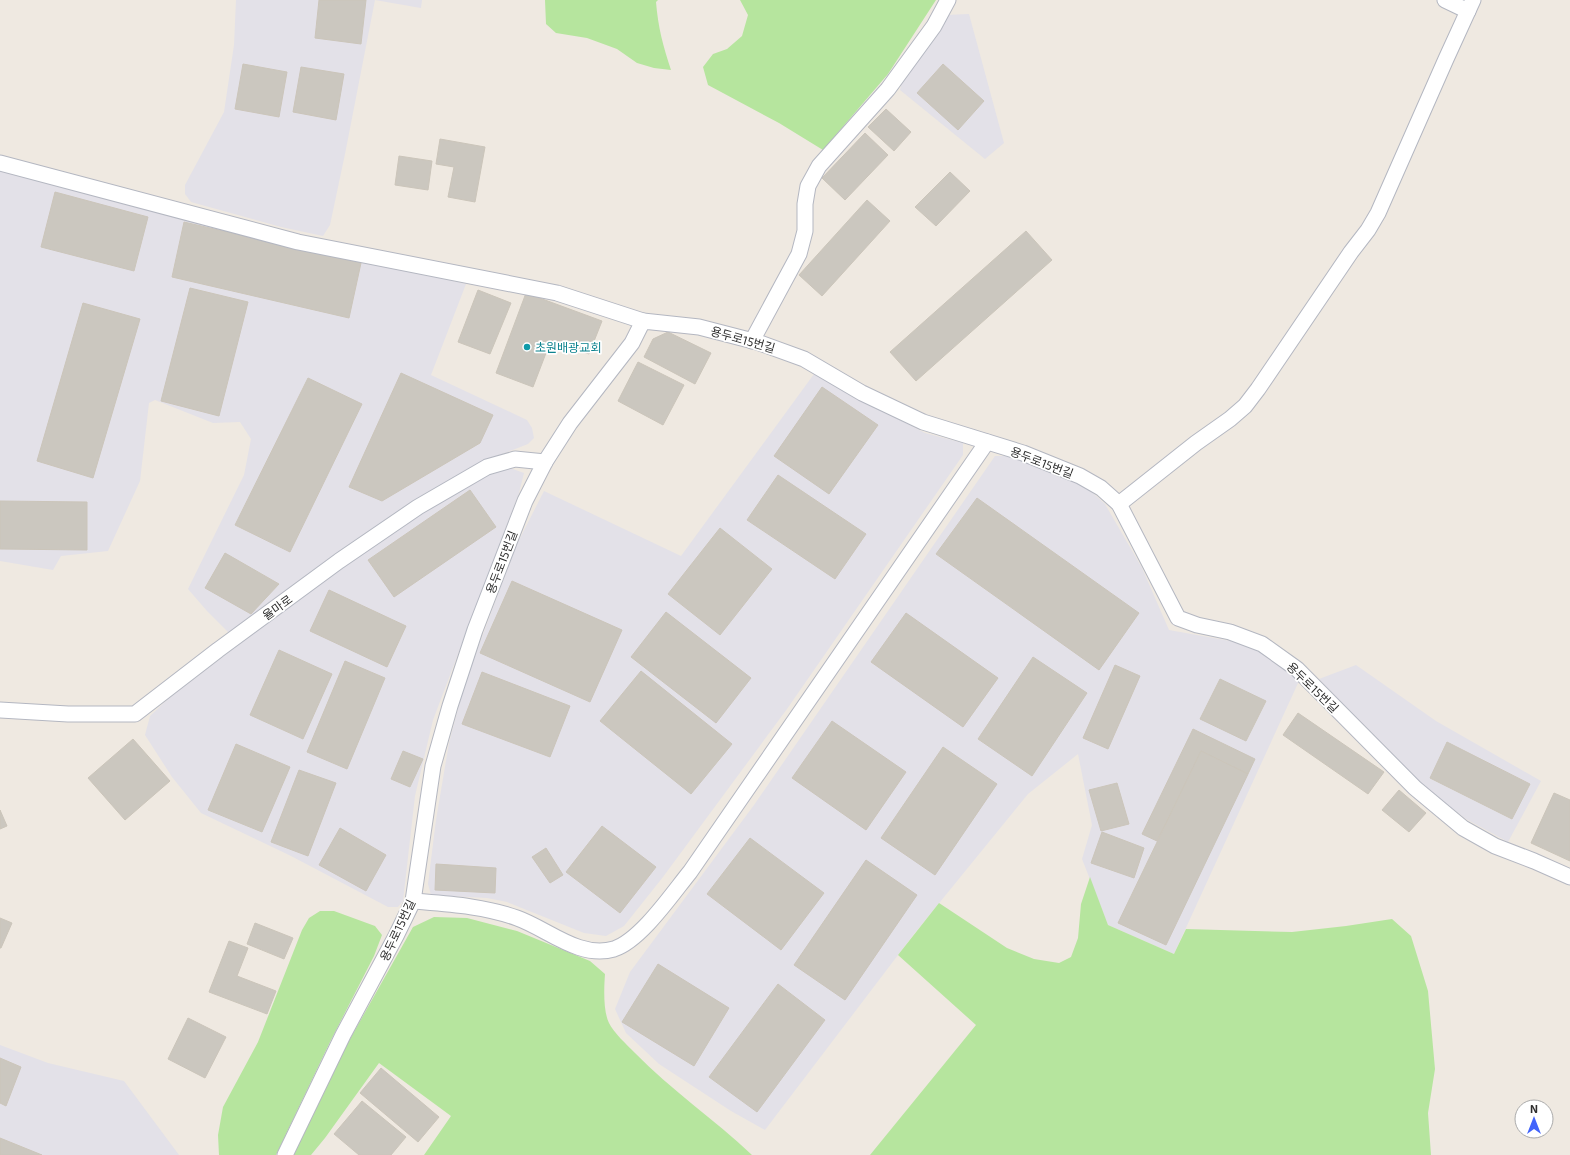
<svg xmlns="http://www.w3.org/2000/svg" width="1570" height="1155" viewBox="0 0 1570 1155" font-family="'Exo 2','Noto Sans KR',sans-serif">
<rect width="100%" height="100%" fill="#efe9e1"/>
<g fill="#e3e1e8">
<path d="M 236,0 L 422,0 L 421,8 L 375,0 L 345,154 L 330,225 L 323,236 L 281,227 L 191,202 L 185,194 L 185,185 L 224,112 L 234,45 Z"/>
<path d="M 969,14 L 1004,143 L 985,159 L 900,90 L 902,81 L 945,15 Z"/>
<path d="M 0,170 L 177,216 L 466,284 L 431,375 L 527,420 L 532,428 L 534,438 L 528,444 L 484,461 L 229,633 L 207,611 L 188,589 L 244,475 L 251,439 L 240,422 L 213,423 L 155,400 L 149,403 L 140,481 L 108,551 L 61,556 L 53,570 L 0,561 Z"/>
<path d="M 814,374 L 925,433 L 963,443 L 963,455 L 787,709 L 663,877 L 624,926 L 606,936 L 584,933 L 507,902 L 487,898 L 431,895 L 428,884 L 436,820 L 449,743 L 465,683 L 516,546 L 544,491 L 681,556 Z"/>
<path d="M 995,456 L 1011,456 L 1055,472 L 1085,486 L 1105,504 L 1142,568 L 1169,630 L 1236,642 L 1264,653 L 1299,681 L 1174,954 L 1108,925 L 1082,859 L 1092,825 L 1078,754 L 1028,794 L 914,934 L 765,1130 L 731,1111 L 659,1064 L 626,1033 L 615,1009 L 630,972 L 754,805 Z"/>
<path d="M 510,468 L 524,473 L 519,493 L 433,720 L 415,796 L 403,901 L 398,907 L 388,907 L 291,856 L 201,813 L 172,777 L 145,735 L 150,716 L 168,699 L 325,578 L 415,518 L 484,474 Z"/>
<path d="M 1356,665 L 1436,721 L 1541,781 L 1508,842 L 1466,819 L 1432,793 L 1391,756 L 1319,679 Z"/>
<path d="M 0,1045 L 48,1063 L 124,1081 L 179,1155 L 0,1155 Z"/>
</g>
<g fill="#b6e59e">
<path d="M 545,0 L 658,0 L 656,2 C 658,27 663,46 671,70 L 654,68 L 637,63 L 617,49 L 587,38 L 556,33 L 546,24 Z"/>
<path d="M 740,0 L 936,0 L 888,74 L 823,150 L 779,123 L 708,85 L 703,67 L 713,54 L 727,49 L 742,36 L 748,15 Z"/>
<path d="M 1090,877 L 1108,925 L 1174,954 L 1186,929 L 1292,932 L 1346,926 L 1392,919 L 1411,936 L 1428,991 L 1435,1069 L 1428,1113 L 1431,1155 L 870,1155 L 976,1025 L 898,955 L 939,903 L 1007,948 L 1034,959 L 1059,963 L 1071,957 L 1078,938 L 1081,904 Z"/>
<path d="M 320,911 L 334,911 L 375,926 L 382,935 L 374,956 L 330,1042 L 276,1155 L 219,1155 L 218,1135 L 223,1107 L 258,1042 L 302,930 L 309,918 Z"/>
<path d="M 434,917 L 467,918 L 517,931 L 590,961 L 605,974 C 604,987 603,1011 609,1023 C 613,1032 627,1045 635,1053 C 671,1090 714,1119 752,1155 L 424,1155 L 451,1116 L 379,1063 L 325,1138 L 311,1155 L 293,1155 L 309,1119 L 346,1046 L 413,927 Z"/>
</g>
<g fill="#cbc7bf" stroke="#cbc5ba">
<path d="M 319,0 L 366,0 L 361,44 L 315,38 Z"/>
<path d="M 243,64 L 287,72 L 279,117 L 235,109 Z"/>
<path d="M 943,64 L 984,101 L 958,130 L 917,93 Z"/>
<path d="M 301,67 L 344,74 L 336,120 L 293,112 Z"/>
<path d="M 886,109 L 911,132 L 894,151 L 868,127 Z"/>
<path d="M 865,133 L 888,155 L 845,200 L 822,178 Z"/>
<path d="M 440,139 L 485,147 L 475,202 L 448,197 L 454,167 L 436,164 Z"/>
<path d="M 399,156 L 432,161 L 428,190 L 395,185 Z"/>
<path d="M 950,172 L 970,191 L 936,226 L 915,207 Z"/>
<path d="M 55,192 L 148,217 L 134,271 L 41,247 Z"/>
<path d="M 867,200 L 890,221 L 822,296 L 799,275 Z"/>
<path d="M 184,222 L 361,263 L 349,318 L 172,277 Z"/>
<path d="M 1026,231 L 1052,260 L 916,381 L 890,352 Z"/>
<path d="M 190,288 L 248,302 L 219,416 L 161,401 Z"/>
<path d="M 478,290 L 511,303 L 490,354 L 458,342 Z"/>
<path d="M 526,293 L 602,321 L 589,354 L 551,340 L 533,387 L 496,373 Z"/>
<path d="M 83,303 L 140,319 L 93,478 L 37,461 Z"/>
<path d="M 668,332 L 711,353 L 695,384 L 644,357 L 653,339 Z"/>
<path d="M 638,362 L 684,385 L 663,425 L 618,401 Z"/>
<path d="M 401,373 L 493,415 L 480,443 L 382,501 L 349,487 Z"/>
<path d="M 308,378 L 362,404 L 290,552 L 235,525 Z"/>
<path d="M 822,387 L 878,425 L 829,494 L 774,456 Z"/>
<path d="M 778,475 L 866,534 L 835,579 L 747,520 Z"/>
<path d="M 470,490 L 496,527 L 394,597 L 368,560 Z"/>
<path d="M 977,498 L 1139,613 L 1099,670 L 936,554 Z"/>
<path d="M 0,501 L 87,502 L 87,550 L 0,549 Z"/>
<path d="M 720,528 L 772,569 L 720,635 L 668,594 Z"/>
<path d="M 225,553 L 279,584 L 251,614 L 205,588 Z"/>
<path d="M 512,581 L 622,630 L 590,702 L 480,653 Z"/>
<path d="M 329,590 L 406,626 L 387,667 L 310,631 Z"/>
<path d="M 666,612 L 751,678 L 716,723 L 631,657 Z"/>
<path d="M 906,613 L 998,678 L 963,727 L 871,662 Z"/>
<path d="M 279,650 L 332,674 L 303,739 L 250,715 Z"/>
<path d="M 1033,657 L 1087,693 L 1032,776 L 978,739 Z"/>
<path d="M 345,661 L 385,678 L 347,769 L 307,752 Z"/>
<path d="M 1115,665 L 1140,676 L 1108,749 L 1083,738 Z"/>
<path d="M 641,671 L 732,744 L 691,794 L 600,721 Z"/>
<path d="M 482,672 L 570,706 L 550,757 L 462,724 Z"/>
<path d="M 1220,679 L 1266,701 L 1246,741 L 1200,719 Z"/>
<path d="M 1298,713 L 1384,772 L 1368,794 L 1283,735 Z"/>
<path d="M 832,721 L 906,772 L 866,830 L 792,778 Z"/>
<path d="M 1193,729 L 1255,759 L 1248,774 L 1201,751 L 1157,841 L 1142,834 Z"/>
<path d="M 133,739 L 170,781 L 125,820 L 88,778 Z"/>
<path d="M 1447,742 L 1530,784 L 1512,819 L 1430,778 Z"/>
<path d="M 236,744 L 290,767 L 262,832 L 208,810 Z"/>
<path d="M 943,747 L 997,784 L 935,875 L 881,838 Z"/>
<path d="M 403,751 L 423,759 L 410,787 L 391,779 Z"/>
<path d="M 1201,751 L 1248,774 L 1166,945 L 1118,923 Z"/>
<path d="M 299,770 L 336,783 L 308,856 L 271,842 Z"/>
<path d="M 1117,783 L 1129,824 L 1101,831 L 1089,790 Z"/>
<path d="M 1399,790 L 1426,813 L 1409,832 L 1382,810 Z"/>
<path d="M 1554,793 L 1570,800 L 1570,861 L 1531,843 Z"/>
<path d="M 0,810 L 7,826 L 0,829 Z"/>
<path d="M 602,826 L 656,867 L 620,913 L 566,872 Z"/>
<path d="M 340,828 L 386,855 L 366,891 L 319,865 Z"/>
<path d="M 1102,832 L 1144,848 L 1134,878 L 1091,863 Z"/>
<path d="M 750,838 L 824,893 L 781,950 L 707,894 Z"/>
<path d="M 546,848 L 563,875 L 550,883 L 532,857 Z"/>
<path d="M 866,860 L 917,895 L 845,1000 L 794,965 Z"/>
<path d="M 436,864 L 496,868 L 495,893 L 435,890 Z"/>
<path d="M 0,918 L 12,923 L 1,948 L 0,948 Z"/>
<path d="M 255,923 L 293,938 L 284,959 L 247,944 Z"/>
<path d="M 229,941 L 248,948 L 237,976 L 276,991 L 267,1014 L 209,992 Z"/>
<path d="M 658,964 L 729,1008 L 694,1066 L 622,1022 Z"/>
<path d="M 778,984 L 825,1020 L 757,1112 L 709,1077 Z"/>
<path d="M 188,1018 L 226,1037 L 205,1078 L 168,1059 Z"/>
<path d="M 0,1058 L 21,1067 L 6,1106 L 0,1103 Z"/>
<path d="M 381,1068 L 439,1117 L 418,1142 L 360,1093 Z"/>
<path d="M 362,1101 L 406,1137 L 391,1155 L 359,1155 L 334,1134 Z"/>
<path d="M 0,1138 L 42,1155 L 0,1155 Z"/>
</g>
<g fill="none" stroke-linecap="round" stroke-linejoin="round">
<defs>
<g id="service">
<path d="M 1445,0 L 1468,11"/>
<path d="M 0,163 L 298,242 L 557,293 L 643,321"/>
<path d="M 752,341 L 799,254 L 805,231 L 805,204 L 808,186 L 819,166 L 888,89 L 934,26 L 948,0"/>
<path d="M 1119,504 L 1196,443 L 1230,419 L 1245,406 L 1258,389 L 1351,252 L 1368,230 L 1378,213 L 1446,59 L 1473,0"/>
<path d="M 0,710 L 68,714 L 135,714 L 218,650 L 339,561 L 418,507 L 487,467 L 515,459 L 545,462"/>
<path d="M 413,901 C 448,904 484,906 517,918 C 548,929 579,959 614,949 C 641,940 672,894 690,872 L 987,442"/>
<path d="M 285,1155 L 343,1035 L 396,936 L 413,901 L 433,766 L 450,706 L 475,630 L 525,501 L 545,462 L 570,423 L 632,343 L 643,321 L 699,327 L 757,342 L 804,359 L 862,393 L 923,422 L 1023,453 L 1080,476 L 1101,488 L 1119,504 L 1178,618 L 1197,625 L 1230,632 L 1262,644 L 1297,669 L 1415,788 L 1463,828 L 1495,846 L 1534,861 L 1570,877"/>
</g>
</defs>
<use href="#service" stroke="#b4b7c1" stroke-width="17"/>
<use href="#service" stroke="#fff" stroke-width="15"/>
</g>
<circle fill="#0f9aa8" stroke="#fff" stroke-width="1.5" cx="527" cy="347" r="4"/>
<g text-anchor="middle" dominant-baseline="central" stroke-width="3.5" stroke-linejoin="round" paint-order="stroke">
<g font-size="12" fill="#2e2e2e" stroke="#fff">
<text transform="translate(743 339) rotate(16)">용두로15번길</text>
<text transform="translate(1042 462) rotate(21)">용두로15번길</text>
<text transform="translate(501 562) rotate(-69)">용두로15번길</text>
<text transform="translate(277 607) rotate(-36)">율마로</text>
<text transform="translate(1313 687) rotate(44)">용두로15번길</text>
<text transform="translate(397 930) rotate(-65)">용두로15번길</text>
</g>
<g font-size="12" fill="#0d838f" stroke="#fff" text-anchor="start">
<text x="535" y="347">초원배광교회</text>
</g>
</g>
<g transform="translate(1534 1119)"><circle r="19" fill="#ffffff" stroke="#ababab"/>
<path d="M0-3L7 15L0 10L-7 15Z" fill="#4264fb"/>
<text y="-6" font-size="11" font-weight="bold" text-anchor="middle" fill="#2e2e2e">N</text>
</g>
</svg>
